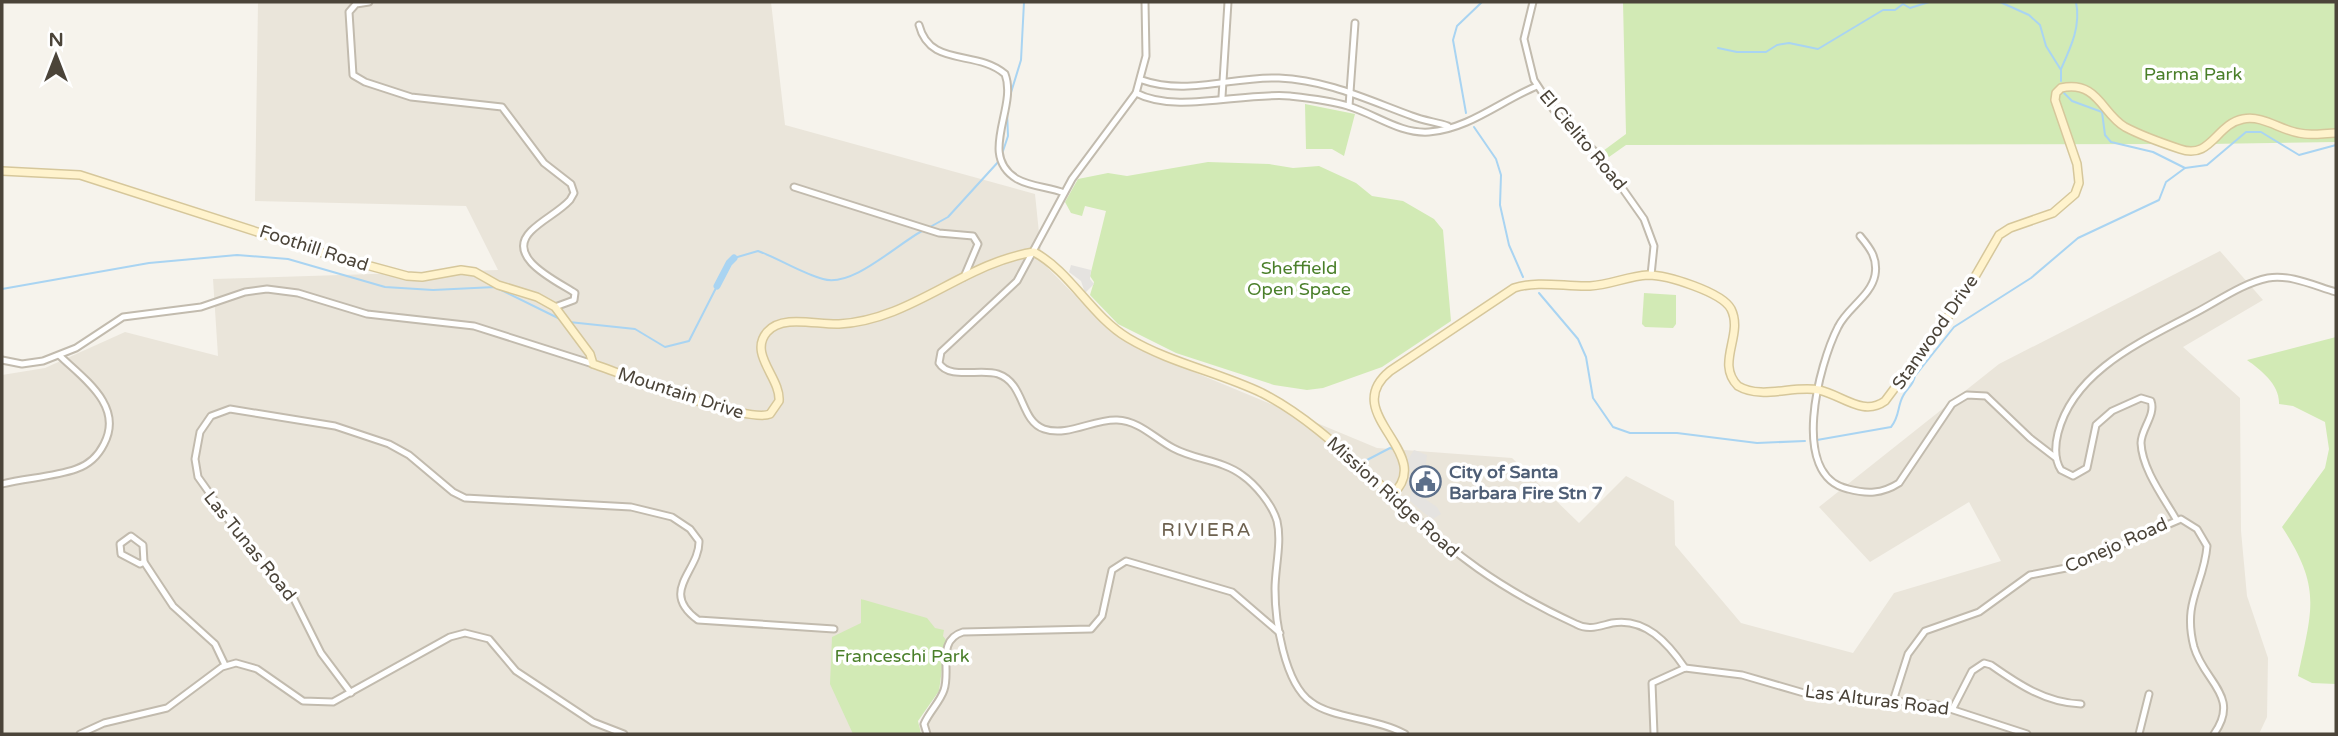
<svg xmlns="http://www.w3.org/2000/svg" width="2338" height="736" viewBox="0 0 2338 736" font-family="'Varela Round',sans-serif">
<rect width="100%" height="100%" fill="#f6f3ec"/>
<path fill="#eae5da" d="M 258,2 L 771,2 L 785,125 L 1035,194 L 1042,262 L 1110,331 L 1153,355 L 1377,448 L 1512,458 L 1579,523 L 1626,476 L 1674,501 L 1675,545 L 1741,623 L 1853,653 L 1894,593 L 2001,561 L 1969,502 L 1870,562 L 1819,507 L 1999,364 L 2220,251 L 2263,300 L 2183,347 L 2240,398 L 2241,531 L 2247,596 L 2268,658 L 2267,717 L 2259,734 L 925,734 L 917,728 L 939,691 L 946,640 L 861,599 L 861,734 L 2,734 L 2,375 L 45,368 L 125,332 L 218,356 L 213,279 L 498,270 L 466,206 L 255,201 Z"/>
<g fill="#d2eab5">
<path d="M 1623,2 L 2336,2 L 2336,142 L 2207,144 L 2199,151 L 2178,144 L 1626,145 L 1609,157 L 1603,151 L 1626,134 Z"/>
<path d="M 1305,104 L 1355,114 L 1344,156 L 1332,149 L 1306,149 Z"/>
<path d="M 1208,162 L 1269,164 L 1293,168 L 1319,166 L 1356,183 L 1372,196 L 1403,201 L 1434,219 L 1443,230 L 1451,321 L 1382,367 L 1323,388 L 1307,390 L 1274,385 L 1176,353 L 1118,324 L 1090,295 L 1094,282 L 1090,276 L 1106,211 L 1085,206 L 1082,216 L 1071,213 L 1065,202 L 1078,179 L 1108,173 L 1127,176 Z"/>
<path d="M 1644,293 L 1676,295 L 1676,324 L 1673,328 L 1645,327 L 1642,324 Z"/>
<path d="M 2336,337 L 2336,684 L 2312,683 L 2298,676 C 2312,609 2322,588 2282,527 L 2325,468 L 2329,449 L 2325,422 L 2293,406 L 2279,404 C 2280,385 2261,370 2247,360 Z"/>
<path d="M 861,599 L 927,618 L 935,628 L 944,630 L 943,636 L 946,640 L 939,691 L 918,721 L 921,734 L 853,734 L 830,684 L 832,637 L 861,623 Z"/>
</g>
<g fill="#e5e3e0">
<path d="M 1071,265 L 1091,270 L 1090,279 L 1094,284 L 1085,293 L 1081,281 L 1069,272 Z"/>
<path d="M 1414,450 L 1427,455 L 1425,471 L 1409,469 L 1407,461 Z"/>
<path d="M 1412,490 L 1423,493 L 1422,497 L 1437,507 L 1441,514 L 1433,519 L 1424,513 L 1409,500 Z"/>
</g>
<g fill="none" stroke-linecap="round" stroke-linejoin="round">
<g stroke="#a9d4f2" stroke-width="2">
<path d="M 1959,2 L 1972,2"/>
<path d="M 2000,2 L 2029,15 L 2040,25 L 2046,46 L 2061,70 L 2061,81"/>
<path d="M 1718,48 L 1737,52 L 1766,52 L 1777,45 L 1789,43 L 1818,49 L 1883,10 L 1895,10 L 1903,4 L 1910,8 L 1929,2"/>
<path d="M 2061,69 C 2071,47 2081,26 2076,2"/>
<path d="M 2064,93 L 2072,101 L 2102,112 L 2105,135 L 2111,142 L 2153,152 L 2185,168 L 2207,165 L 2246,132 L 2261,132 L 2299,155 L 2336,145"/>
<path d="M 1009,99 L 1021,60 L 1024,2"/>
<path d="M 1466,113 L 1453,40 L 1457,26 L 1482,2"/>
<path d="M 1474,127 L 1496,159 L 1501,175 L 1500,205 L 1509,245 L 1523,277"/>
<path d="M 1002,154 L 1008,136 L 1007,111"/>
<path d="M 930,227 L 948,217 L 999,161"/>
<path d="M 734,258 L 758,251 C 780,259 801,273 823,279 C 852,288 896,245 922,231"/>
<path d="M 2,289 L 149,263 L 237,255 L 288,259 L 385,287 L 433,290 L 495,287 L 560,319"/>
<path d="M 1539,293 L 1578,339 L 1586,357 L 1593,398 L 1613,427 L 1630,433 L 1677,433 L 1757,443 L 1805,441"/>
<path d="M 569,322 L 635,329 L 665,347 L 689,341 L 717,286"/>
<path d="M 1817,440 L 1891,427 C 1900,416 1897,407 1903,396 C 1907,388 1913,386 1915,376 L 1954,327 L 2031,278 L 2078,238 L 2159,200 L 2166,182 L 2185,168"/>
<path d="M 1367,460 L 1390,448 L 1393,449"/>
</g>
<path stroke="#a9d4f2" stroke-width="7" d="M 717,286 L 729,263 L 734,258"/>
<defs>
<g id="street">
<path d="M 369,2 L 356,4 L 349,12 L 353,75 L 365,82 L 411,97 L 502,107 L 544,163 L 571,184 L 574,193 L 570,200 C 559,212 543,219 531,231 C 504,258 559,282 575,293 L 574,300 L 555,307"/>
<path d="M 1145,2 L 1146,56 L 1136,93 L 1072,179 L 1017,281 L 941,352 L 939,363 C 949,380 981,368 998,374 C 1025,383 1020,421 1044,429 C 1068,437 1093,419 1117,420 C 1140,421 1154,438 1173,448 C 1195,460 1222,460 1242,475 C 1255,484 1272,504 1277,521 C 1282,542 1275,568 1275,589 C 1275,620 1284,683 1311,702 C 1331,718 1376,718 1405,734"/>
<path d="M 1533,2 L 1524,39 L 1534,80 L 1553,109 L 1601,158 L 1644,219 L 1654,246 L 1651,275"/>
<path d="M 919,25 C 930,68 976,49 1005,74 C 1018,108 977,155 1017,179 C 1031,187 1050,187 1064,193"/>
<path d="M 1142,80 C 1187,96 1232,76 1279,78 C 1327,80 1368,100 1412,116 C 1424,121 1437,122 1448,126"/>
<path d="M 1136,93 C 1176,114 1242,92 1290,96 C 1309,98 1329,100 1348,106 C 1375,114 1400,134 1429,132 C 1469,129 1502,100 1537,86"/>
<path d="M 1222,97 L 1228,2"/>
<path d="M 1349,106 L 1355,23"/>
<path d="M 794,187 L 939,233 L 973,236 L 978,244 L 964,277"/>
<path d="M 1860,236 C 1870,248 1878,258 1875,275 C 1871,296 1847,308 1838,327 C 1819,364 1789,476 1848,489 C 1867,494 1882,494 1899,483 L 1952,404 L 1967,395 L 1986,396 L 2030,438 L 2056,458"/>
<path d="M 2,360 L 22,364 L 43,361 L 76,348 L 123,317 L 201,307 L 245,292 L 267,289 L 298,293 L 367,314 L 474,326 L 593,364"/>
<path d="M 2,484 C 26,478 53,477 76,469 C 88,465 98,456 104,444 C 124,406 84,379 60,356"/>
<path d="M 1392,495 C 1452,554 1500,589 1576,624 C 1589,631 1599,626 1612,623 C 1645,617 1668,643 1685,668"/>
<path d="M 2176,519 C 2164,498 2142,469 2141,443 C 2141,429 2156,415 2151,401 L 2141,398 L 2112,411 L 2096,425 L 2087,468 L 2073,476 L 2061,470 C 2054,459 2055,445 2058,433 C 2074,370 2143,341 2195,313 C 2218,301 2243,283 2268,278 C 2290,274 2315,286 2336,292"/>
<path d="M 131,536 L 143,545 L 144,562 L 140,564 L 121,554 L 120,544 Z"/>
<path d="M 144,562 L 173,606 L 215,644 L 225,665"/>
<path d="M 1685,668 L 1742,675 L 1804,693 L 1938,705 L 2027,734"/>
<path d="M 351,693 L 321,653 L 294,599 L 242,539 L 198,477 L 195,459 L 200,432 L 211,416 L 230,409 L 335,426 L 389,444 L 409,455 L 453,492 L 465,498 L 631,507 L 672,517 L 690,529 L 699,541 C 700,571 658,591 698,620 L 834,629"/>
<path d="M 1893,701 L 1908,654 L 1925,631 L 1979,612 L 2030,575 L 2066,568 L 2181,519 L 2197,529 L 2207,546 C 2204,585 2182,601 2194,647 C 2204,682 2241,696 2214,734"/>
<path d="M 1953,708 L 1972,671 L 1984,663 L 1991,665 C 2018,684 2046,703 2081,704"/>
<path d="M 80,734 L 104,723 L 167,708 L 222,667 L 236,663 L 257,669 L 303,701 L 333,702 L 450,637 L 465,633 L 489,639 L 516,671 L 593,722 L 624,734"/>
<path d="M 927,734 L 924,724 C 929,712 940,702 944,690 C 951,671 936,640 963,632 L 1091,629 L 1102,616 L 1112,570 L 1126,561 L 1232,592 L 1280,633"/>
<path d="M 1654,734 L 1652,683 L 1685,668"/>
<path d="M 2139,734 L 2149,694"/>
</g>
<path id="secondary" d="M 2,171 L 80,175 L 326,254 L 407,276 L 422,277 L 461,270 L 475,272 L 498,285 L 537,297 L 555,307 L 590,354 L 593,364 C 623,374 747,424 770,414 L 779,401 C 781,378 748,354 767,332 C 782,314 817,325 839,324 C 912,320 963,263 1034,252 C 1071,272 1091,316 1128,338 C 1170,363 1218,372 1262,393 C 1311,418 1351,459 1392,495 C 1438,453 1337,414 1390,371 L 1514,288 C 1539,280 1565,287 1590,286 C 1610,285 1628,276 1648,275 C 1667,275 1722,292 1731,309 C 1744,335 1715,363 1738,386 C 1762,400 1793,385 1819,390 C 1842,395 1863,417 1885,401 L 1965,294 L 1999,235 L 2010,228 L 2053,213 L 2075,194 L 2079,183 L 2077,164 L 2055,100 L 2056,93 L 2061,88 C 2098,80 2102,114 2125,127 C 2142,136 2162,143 2180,149 C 2211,160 2216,124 2243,119 C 2263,115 2280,130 2299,133 C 2311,136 2324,133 2336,133"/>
</defs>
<use href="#street" stroke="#c2bbae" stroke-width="9"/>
<use href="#secondary" stroke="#d6c79b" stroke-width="10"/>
<use href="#street" stroke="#fff" stroke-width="5"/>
<use href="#secondary" stroke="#fff3cd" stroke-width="7"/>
</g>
<defs>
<symbol id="civic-ring" viewBox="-11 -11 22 22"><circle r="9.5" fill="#fff" stroke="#5c6f8a" stroke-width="1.5"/><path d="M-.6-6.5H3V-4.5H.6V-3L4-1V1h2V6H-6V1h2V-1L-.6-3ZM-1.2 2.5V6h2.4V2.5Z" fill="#5c6f8a"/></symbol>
</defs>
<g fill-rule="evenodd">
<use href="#civic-ring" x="1408" y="464" width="35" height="35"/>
</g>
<g text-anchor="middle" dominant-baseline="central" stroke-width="7" stroke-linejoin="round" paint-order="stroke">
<g font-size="18" fill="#4a7f2a" stroke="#fff">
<text x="2193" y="74">Parma Park</text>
<text x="1299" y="268">Sheffield<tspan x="1299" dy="21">Open Space</tspan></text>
<text x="902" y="656">Franceschi Park</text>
</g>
<g font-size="18" fill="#4b4439" stroke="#fff">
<text transform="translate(1583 140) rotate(50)">El Cielito Road</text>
<text transform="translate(314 248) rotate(18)">Foothill Road</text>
<text transform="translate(1935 332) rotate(-55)">Stanwood Drive</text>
<text transform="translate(681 393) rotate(18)">Mountain Drive</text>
<text transform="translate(1393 497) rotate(42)">Mission Ridge Road</text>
<text transform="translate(2116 545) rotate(-24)">Conejo Road</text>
<text transform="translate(250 546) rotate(51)">Las Tunas Road</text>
<text transform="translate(1877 700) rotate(7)">Las Alturas Road</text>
</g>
<g font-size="18" font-weight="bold" fill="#4e5e75" stroke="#fff" text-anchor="start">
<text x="1449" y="472">City of Santa<tspan x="1449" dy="21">Barbara Fire Stn 7</tspan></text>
</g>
<g font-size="19" letter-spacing="2" fill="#6e6250" stroke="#fff">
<text x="1207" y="530">RIVIERA</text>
</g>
</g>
<rect width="2338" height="736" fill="none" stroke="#4b4439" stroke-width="7"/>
<g transform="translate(56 56)" stroke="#ffffff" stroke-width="5" paint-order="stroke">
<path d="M0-5L12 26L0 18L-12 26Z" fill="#4b4439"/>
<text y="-10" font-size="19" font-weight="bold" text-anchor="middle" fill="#4b4439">N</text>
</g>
</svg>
